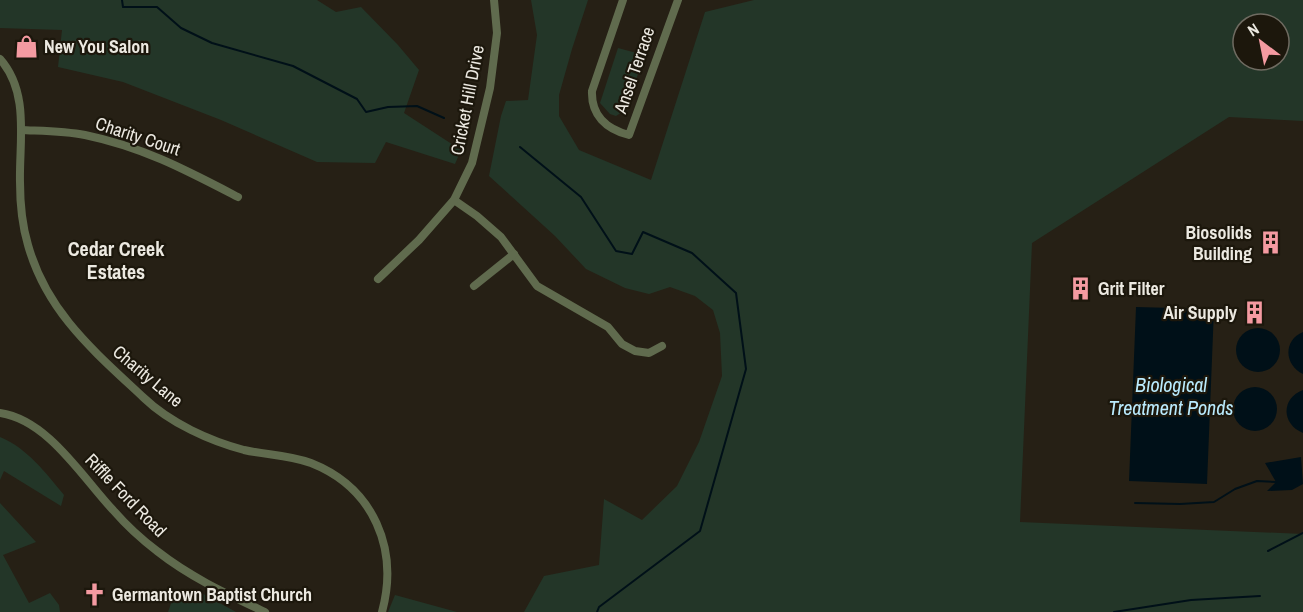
<svg xmlns="http://www.w3.org/2000/svg" width="1303" height="612" viewBox="0 0 1303 612" font-family="'Archivo Narrow',sans-serif">
<rect width="100%" height="100%" fill="#262015"/>
<g fill="#233628" fill-rule="evenodd">
<path d="M 0,0 L 317,0 L 336,12 L 361,7 L 398,45 L 419,70 L 404,113 L 461,150 L 455,164 L 386,142 L 375,163 L 317,162 L 221,120 L 123,82 L 58,67 L 62,30 L 0,28 Z"/>
<path d="M 531,0 L 588,0 L 572,49 L 559,95 L 559,116 L 579,150 L 651,180 L 705,12 L 754,0 L 1303,0 L 1303,121 L 1229,117 L 1032,243 L 1020,522 L 1303,534 L 1303,612 L 524,612 L 544,576 L 599,565 L 604,499 L 642,520 L 677,486 L 699,442 L 722,376 L 720,333 L 713,310 L 695,296 L 670,287 L 649,294 L 625,288 L 586,269 L 555,236 L 489,176 L 501,116 L 506,101 L 528,100 L 537,35 ZM 1243,24 L 1279,24 L 1279,60 L 1243,60 Z"/>
<path d="M 618,48 L 644,55 L 628,105 L 625,110 L 616,116 L 610,114 L 600,103 Z"/>
<path d="M 0,437 C 27,448 46,473 64,495 L 61,506 L 4,471 L 0,480 Z"/>
<path d="M 0,503 L 36,542 L 3,555 L 29,603 L 50,593 L 59,605 L 60,612 L 0,612 Z"/>
<path d="M 196,590 L 236,612 L 168,612 L 175,592 L 191,600 Z"/>
<path d="M 395,595 L 457,612 L 388,612 Z"/>
</g>
<g fill="#001018">
<path d="M 1136,307 L 1214,309 L 1207,484 L 1129,481 Z"/>
<circle cx="1258" cy="350" r="22"/>
<path d="M 1303,332 L 1303,374 C 1284,365 1283,340 1303,332 Z"/>
<circle cx="1255" cy="409" r="22"/>
<path d="M 1303,390 L 1303,433 C 1281,424 1281,398 1303,390 Z"/>
<path d="M 1301,457 L 1303,484 L 1292,490 L 1267,491 L 1276,482 L 1265,463 Z"/>
</g>
<g fill="none" stroke-linecap="round" stroke-linejoin="round">
<g stroke="#001018" stroke-width="2">
<path d="M 122,0 L 123,7 L 157,7 L 181,28 L 212,43 L 293,66 L 357,99 L 366,112 L 388,107 L 417,106 L 444,118"/>
<path d="M 520,147 L 581,197 L 616,251 L 632,254 L 643,232 L 692,253 L 736,293 L 746,369 L 700,531 L 599,607 L 597,612"/>
<path d="M 1135,503 L 1180,504 L 1214,502 L 1235,489 L 1257,481 L 1276,482"/>
<path d="M 1268,551 L 1303,533"/>
<path d="M 1114,612 L 1191,600 L 1260,596"/>
</g>
<g stroke="#606b4e" stroke-width="8">
<path d="M 623,0 L 592,91 C 591,115 606,129 629,135 L 678,0"/>
<path d="M 0,59 C 30,93 19,141 20,182 C 20,203 22,225 28,245 C 47,313 95,352 144,398 C 170,423 210,441 244,450 C 267,455 290,455 311,463 C 374,488 399,549 382,612"/>
<path d="M 21,130 C 42,131 65,131 85,135 C 143,147 186,170 238,197"/>
<path d="M 454,200 L 477,216 L 501,237 L 537,286 L 608,327 L 622,344 L 635,351 L 649,353 L 662,346"/>
<path d="M 378,279 L 419,240 L 454,200 L 472,163 L 490,88 L 497,33 L 494,0"/>
<path d="M 474,286 L 514,254"/>
<path d="M 0,413 C 48,420 82,477 113,510 C 126,525 141,539 157,551 C 190,577 227,594 265,612"/>
</g>
</g>
<defs>
<symbol id="shop-bare" viewBox="-9 -9 18 18"><path d="M-5-2.5h2.3a2.7 3.5 0 0 1 5.4 0H5L5.5 6h-11ZM-1.5-2.5h3a1.5 2.3 0 0 0-3 0Z" fill="#f49aa1" stroke="#1c170c" stroke-width="2.5" paint-order="stroke"/></symbol>
<symbol id="building-bare" viewBox="-9 -9 18 18"><path d="M-4-6H4V6H1V3H-1V6H-4ZM-2.5-4.3h1.7v1.8h-1.7ZM.8-4.3h1.7v1.8H.8ZM-2.5-1h1.7V.8h-1.7ZM.8-1h1.7V.8H.8Z" fill="#f49aa1" stroke="#1c170c" stroke-width="2.5" paint-order="stroke"/></symbol>
<symbol id="church-bare" viewBox="-9 -9 18 18"><path d="M-1.2-6h2.4v3.5h3.3v2.4h-3.3V6h-2.4V-.1h-3.3v-2.4h3.3Z" fill="#f49aa1" stroke="#1c170c" stroke-width="2.5" paint-order="stroke"/></symbol>
</defs>
<g fill-rule="evenodd">
<use href="#shop-bare" x="10" y="30" width="33" height="33"/>
<use href="#building-bare" x="1254" y="226" width="33" height="33"/>
<use href="#building-bare" x="1064" y="272" width="33" height="33"/>
<use href="#building-bare" x="1238" y="296" width="33" height="33"/>
<use href="#church-bare" x="78" y="578" width="33" height="33"/>
</g>
<g text-anchor="middle" dominant-baseline="central" stroke-width="4.5" stroke-linejoin="round" paint-order="stroke">
<g font-size="18" font-weight="bold" fill="#ece9e1" stroke="#1c170c" text-anchor="start">
<text x="44" y="46">New You Salon</text>
<text x="1252" y="232" text-anchor="end">Biosolids<tspan x="1252" dy="21">Building</tspan></text>
<text x="1098" y="288">Grit Filter</text>
<text x="1237" y="312" text-anchor="end">Air Supply</text>
<text x="112" y="594">Germantown Baptist Church</text>
</g>
<g font-size="18" fill="#ece9e1" stroke="#1c170c">
<text transform="translate(634 70) rotate(-71)">Ansel Terrace</text>
<text transform="translate(467 100) rotate(-79)">Cricket Hill Drive</text>
<text transform="translate(138 136) rotate(18)">Charity Court</text>
<text transform="translate(148 376) rotate(40)">Charity Lane</text>
<text transform="translate(126 495) rotate(46)">Riffle Ford Road</text>
</g>
<g font-size="20" font-weight="bold" fill="#ece9e1" stroke="#1c170c">
<text x="116" y="248">Cedar Creek<tspan x="116" dy="23">Estates</tspan></text>
</g>
<g font-size="20" font-style="italic" fill="#baebfe" stroke="#1c170c">
<text x="1171" y="384">Biological<tspan x="1171" dy="23">Treatment Ponds</tspan></text>
</g>
</g>
<g transform="translate(1261 42) rotate(328)"><circle r="28" fill="#1c170c" stroke="#6f6b61" stroke-width="1.5"/>
<path d="M0-4.5L10 22L0 15L-10 22Z" fill="#f49aa1"/>
<text y="-9" font-size="16" font-weight="bold" text-anchor="middle" fill="#ece9e1">N</text>
</g>
</svg>
